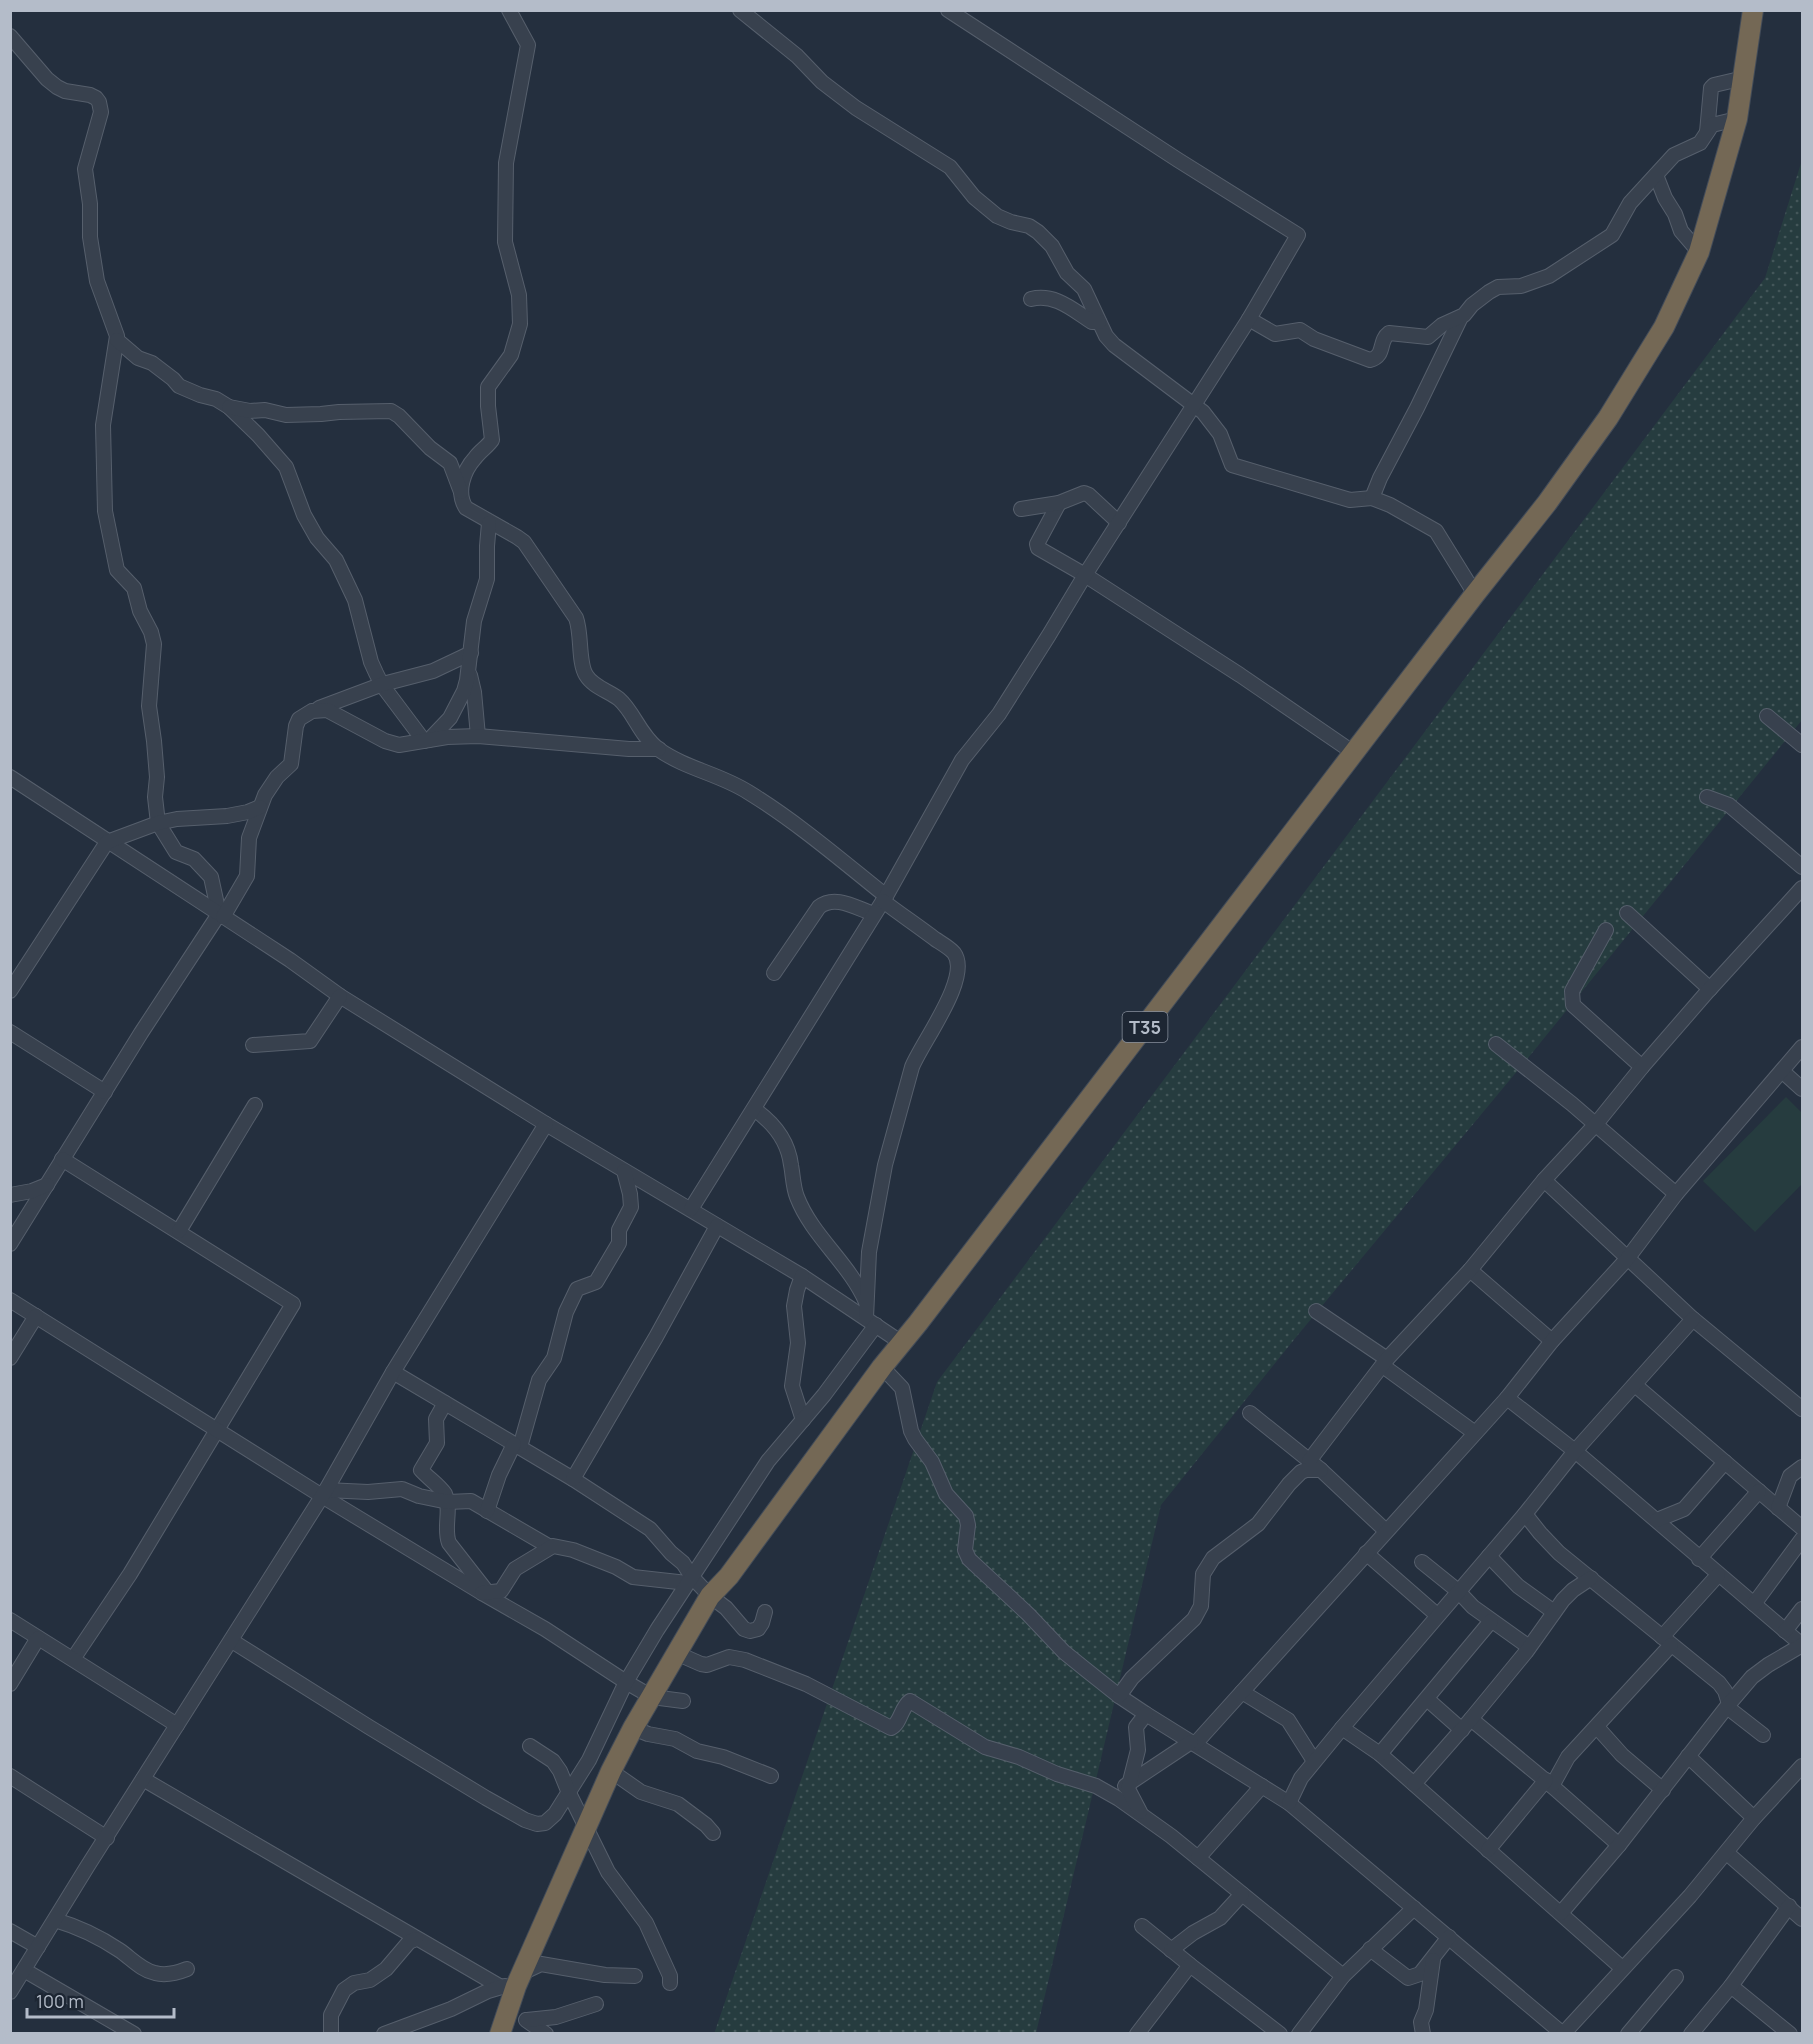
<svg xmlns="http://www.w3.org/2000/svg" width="1813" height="2044" viewBox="0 0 1813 2044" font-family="Manrope,sans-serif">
<defs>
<pattern id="grass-dots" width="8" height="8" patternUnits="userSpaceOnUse" patternTransform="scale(1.5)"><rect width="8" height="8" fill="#263c3f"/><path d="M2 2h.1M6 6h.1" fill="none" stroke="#435659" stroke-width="1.8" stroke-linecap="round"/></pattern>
</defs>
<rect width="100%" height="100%" fill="#242f3e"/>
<path fill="url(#grass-dots)" d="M 1802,160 L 1802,720 L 1528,1058 L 1297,1336 L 1161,1505 L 1036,2033 L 714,2034 L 937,1382 L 1765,278 Z"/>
<path fill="#263c3f" d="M 1786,1097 L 1802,1113 L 1802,1184 L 1755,1232 L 1703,1181 Z"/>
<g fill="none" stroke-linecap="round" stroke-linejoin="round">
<defs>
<g id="minor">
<path d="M 509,10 L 528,45 L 506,163 L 505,242 L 519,295 L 520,324 L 511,355 L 488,387 L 488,406 L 492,440 C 487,447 480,451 475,458 C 463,471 456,493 466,508 L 517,537 L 524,542 L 576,618 C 582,634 578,662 586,675 C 593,687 609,691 619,699 C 634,712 639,734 658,749 C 686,769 720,774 748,792 C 797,822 841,860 886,896"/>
<path d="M 740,10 L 797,56 L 822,82 L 856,108 L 950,167 L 974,197 L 997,216 L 1011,222 L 1029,226 L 1038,232 L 1052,246 L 1067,273 L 1084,289 L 1106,336 L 1114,345 L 1203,412 L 1220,434 L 1232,465 L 1350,500 L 1372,498"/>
<path d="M 10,36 L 47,79 L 57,87 L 65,91 L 90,95 L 96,98 L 99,102 L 101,112 L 85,169 L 90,204 L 90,237 L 97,281 L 117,336 L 103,425 L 105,511 L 117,570 L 134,588 L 140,611 L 151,632 L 154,644 L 149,706 L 154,741 L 157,777 L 155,797 L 158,823 L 176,852 L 194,859 L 211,877 L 219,914 L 141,1033 L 10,1244"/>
<path d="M 1707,132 L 1711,88 L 1714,85 L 1744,78"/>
<path d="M 1656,175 L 1665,198 L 1675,214 L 1681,231 L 1699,252"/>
<path d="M 1031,299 C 1055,293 1073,310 1092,322 L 1099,322"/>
<path d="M 1461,317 L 1417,408 L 1380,478 L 1372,498 L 1390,505 L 1436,531 L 1475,594"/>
<path d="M 1249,319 L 1275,334 L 1300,330 L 1314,339 L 1370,360 C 1386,356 1378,341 1389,333 L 1428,337 L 1442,325 L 1464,315 L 1472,305 L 1489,292 L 1498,287 L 1521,286 L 1549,276 L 1612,235 L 1630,203 L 1674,155 L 1700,143 L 1712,125 L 1737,119"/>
<path d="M 117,340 L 138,358 L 152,363 L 173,379 L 179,386 L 200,395 L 216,399 L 229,407 L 258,435 L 286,467 L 304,515 L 317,538 L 336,560 L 355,600 L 371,662 L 376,673 L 382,685 L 424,741"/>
<path d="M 229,407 L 250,411 L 265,410 L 286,415 L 321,414 L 339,412 L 391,411 L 399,416 L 430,448 L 450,463 L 461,492"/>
<path d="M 1059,503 L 1037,544 L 1038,548 L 1085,575 L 1240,675 L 1354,753"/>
<path d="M 1021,509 L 1059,503 L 1084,493 L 1089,495 L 1119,523"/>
<path d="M 470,675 L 474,692 L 478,736"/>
<path d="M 319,708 L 383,684 L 433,671 L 471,653"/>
<path d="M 1767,716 L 1802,745"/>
<path d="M 429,740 L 450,718 L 464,691 L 467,680 L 474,621 L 487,579 L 487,546 L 489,523"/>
<path d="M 10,777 L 290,960 L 340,996 L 546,1124 L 802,1276 L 902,1343"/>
<path d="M 1707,797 L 1729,805 L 1802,867"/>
<path d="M 1627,913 L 1710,989"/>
<path d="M 223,917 L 247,876 L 249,838 L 265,795 L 277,777 L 291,764 L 296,726 L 299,719 L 312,711 L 327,710 L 385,741 L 399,745 L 447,737 L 478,736 L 629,749 L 659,749"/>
<path d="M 1606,930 L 1572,991 L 1573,1005 L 1642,1067"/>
<path d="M 774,973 L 819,907 C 835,894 856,908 874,914"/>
<path d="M 10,991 L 107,842 L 158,823 L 177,819 L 227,816 L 248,812 L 260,807"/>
<path d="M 10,1032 L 105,1092"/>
<path d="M 1496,1044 L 1572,1104 L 1676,1194"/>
<path d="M 253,1045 L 310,1041 L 340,996"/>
<path d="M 1782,1071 L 1802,1089"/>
<path d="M 754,1109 C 774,1123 788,1140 791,1165 C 793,1175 793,1187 797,1197 C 812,1236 849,1263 866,1302"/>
<path d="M 62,1159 L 293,1304 L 130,1574 L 73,1659"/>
<path d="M 1544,1180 L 1693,1319 L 1802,1409"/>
<path d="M 10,1195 L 32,1191 L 47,1185"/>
<path d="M 691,1209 L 886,896 L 962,760 L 999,714 L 1049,635 L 1085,575 L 1249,319 L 1298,235 L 1178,160 L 948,10"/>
<path d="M 179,1231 L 255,1105"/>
<path d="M 1470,1270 L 1552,1341"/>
<path d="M 802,1276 L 797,1290 L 794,1306 L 798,1343 L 792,1386 L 803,1420"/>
<path d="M 10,1300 L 322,1496 L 482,1593 L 545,1629 L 626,1682 L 652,1697 L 683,1701"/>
<path d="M 1316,1311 L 1387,1359"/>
<path d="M 866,1318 L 869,1252 L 885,1165 L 912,1067 C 922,1042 972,977 954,953 C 950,948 941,943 935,939 C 918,926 900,914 883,901"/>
<path d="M 10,1358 L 36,1316"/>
<path d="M 1383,1366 L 1475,1433"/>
<path d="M 882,1367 L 902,1388 L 911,1431 L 915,1439 L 932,1462 L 946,1494 L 966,1516 L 968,1525 L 965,1550 L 969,1559 L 1028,1614 L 1064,1652 L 1085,1669 L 1119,1696 L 1146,1714 L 1289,1803 L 1563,2034"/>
<path d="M 393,1372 L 573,1479 L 650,1529 L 671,1553 L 683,1563 L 692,1577 L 710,1596 L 726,1608 L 744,1629 L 750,1631 L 758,1629 L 762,1623 L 765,1612"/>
<path d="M 1635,1385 L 1802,1528"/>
<path d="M 1507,1398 L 1575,1451 L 1802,1645"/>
<path d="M 445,1403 L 436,1419 L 437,1443 L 421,1470 C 428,1478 439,1485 445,1494 C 452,1509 443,1528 449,1543 L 488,1593"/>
<path d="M 1250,1413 L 1321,1470 L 1386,1531"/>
<path d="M 520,1447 L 539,1380 L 554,1358 L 566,1312 L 577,1289 L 596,1282 L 619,1243 L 619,1230 L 631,1207 L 630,1194 L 624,1171"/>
<path d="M 1309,1461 L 1387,1359 L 1470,1270 L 1544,1180 L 1596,1124 L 1642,1067 L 1708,991 L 1802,888"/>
<path d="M 573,1479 L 656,1337 L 717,1226"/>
<path d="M 326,1490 L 368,1492 L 402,1489 L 419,1496 L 448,1502 L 471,1501 L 550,1547"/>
<path d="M 1778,1508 L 1790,1476 L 1802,1467"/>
<path d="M 487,1511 L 499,1475 L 514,1444"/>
<path d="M 1525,1514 L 1540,1533 L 1559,1553 L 1719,1683 L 1725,1691 L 1729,1704"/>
<path d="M 1657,1520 L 1684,1509 L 1725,1462"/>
<path d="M 1366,1553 L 1437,1615"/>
<path d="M 1489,1556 L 1518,1586 L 1554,1612"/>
<path d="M 1699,1559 L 1759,1491"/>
<path d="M 1422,1562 L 1458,1591 L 1473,1607 L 1529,1647"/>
<path d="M 482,1593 L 501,1591 L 515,1569 L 553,1546 L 573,1550 L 616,1567 L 633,1577 L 687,1583"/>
<path d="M 1754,1604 L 1802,1539"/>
<path d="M 10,1620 L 177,1725"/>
<path d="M 1785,1631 L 1802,1609"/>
<path d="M 1662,1637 L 1718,1575"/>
<path d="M 232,1641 L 369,1727 L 486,1798 L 525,1820 L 537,1824 L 545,1823 L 555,1814 L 589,1760 L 626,1682 L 657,1630 L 768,1461 L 824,1395 L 876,1325"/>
<path d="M 676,1653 L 701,1664 L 707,1665 L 729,1657 L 745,1660 L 806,1684 L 891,1728 C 901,1723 901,1707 910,1701 L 985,1747 L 1019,1757 L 1057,1774 L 1096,1786 L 1119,1799 L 1171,1836 L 1343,1976"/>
<path d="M 10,1684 L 38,1638"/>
<path d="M 1242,1692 L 1288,1720 L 1314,1761"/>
<path d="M 1119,1696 L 1132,1678 L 1194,1619 L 1201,1606 L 1203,1574 L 1213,1558 L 1258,1524 L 1289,1484 L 1301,1472 L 1306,1470 L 1321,1470"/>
<path d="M 1427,1699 L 1462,1730"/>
<path d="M 1727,1707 L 1763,1735"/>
<path d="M 1471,1719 L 1552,1786 L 1619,1845"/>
<path d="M 1597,1727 L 1622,1755 L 1663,1790"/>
<path d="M 633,1728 L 648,1734 L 675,1739 L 697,1751 L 723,1757 L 771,1776"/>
<path d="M 1342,1728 L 1380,1754 L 1622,1968"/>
<path d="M 1195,1744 L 1507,1398 L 1552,1341 L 1627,1259 L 1676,1194 L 1802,1047"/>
<path d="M 530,1746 L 553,1761 L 560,1771 L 569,1793 L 608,1872 L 646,1923 L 670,1976 L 670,1983"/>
<path d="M 1380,1754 L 1491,1621"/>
<path d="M 1688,1756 L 1754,1818"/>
<path d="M 611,1771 L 641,1792 L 678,1804 L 706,1825 L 713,1833"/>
<path d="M 10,1776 L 107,1838"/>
<path d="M 143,1779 L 501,1987"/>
<path d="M 1414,1784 L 1471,1719 L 1526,1652 L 1563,1600 L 1573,1590 L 1591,1578"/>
<path d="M 1125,1786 L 1191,1742"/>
<path d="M 1552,1786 L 1568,1757 L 1671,1645"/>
<path d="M 1289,1803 L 1301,1778 L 1342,1728 L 1525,1514 L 1575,1451 L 1693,1319"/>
<path d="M 1140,1812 L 1128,1789 L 1138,1750 L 1136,1727 L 1146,1714"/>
<path d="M 1488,1850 L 1546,1780"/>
<path d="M 1727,1853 L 1802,1919"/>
<path d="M 1198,1858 L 1262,1786"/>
<path d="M 1561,1913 L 1619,1845 L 1729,1704 L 1752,1677 L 1768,1665 L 1802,1645"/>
<path d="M 55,1920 C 79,1927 98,1936 119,1950 C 131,1958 141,1970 155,1973 C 166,1976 177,1973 187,1969"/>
<path d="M 1142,1926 L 1190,1965 L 1280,2034"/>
<path d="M 10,1931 L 38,1947"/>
<path d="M 1370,1949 L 1408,1978 L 1420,1974 L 1449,1937"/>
<path d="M 1171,1950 L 1193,1933 L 1220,1918 L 1242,1894"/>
<path d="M 24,1970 L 134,2034"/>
<path d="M 522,1973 L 541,1964 L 605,1975 L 635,1976"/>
<path d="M 1731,1986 L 1790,2034"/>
<path d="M 10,1992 L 87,1867 L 326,1490 L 393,1372 L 546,1124"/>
<path d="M 526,2020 L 546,2034"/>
<path d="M 527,2020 L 556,2017 L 596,2004"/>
<path d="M 331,2034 L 331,2015 L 344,1990 L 354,1983 L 370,1980 L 386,1969 L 409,1942 L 416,1939"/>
<path d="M 384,2034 L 451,2009 L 488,1991 L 505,1986"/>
<path d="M 1137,2034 L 1190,1965"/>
<path d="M 1299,2034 L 1343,1976 L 1414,1908"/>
<path d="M 1423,2034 L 1421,2022 L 1426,2010 L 1433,1960"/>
<path d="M 1563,2034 L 1690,1896 L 1754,1818 L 1802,1766"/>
<path d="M 1628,2034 L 1676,1977"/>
<path d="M 1691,2034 L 1731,1986 L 1789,1906"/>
</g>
<path id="highway" d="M 500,2034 L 516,1986 L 611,1771 L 633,1728 L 710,1596 L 729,1576 L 882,1367 L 918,1323 L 1475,594 L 1547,503 L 1608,418 L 1664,327 L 1699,252 L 1737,119 L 1753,10"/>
</defs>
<use href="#minor" stroke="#565f6c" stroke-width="16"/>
<use href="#highway" stroke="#434c59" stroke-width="22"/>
<use href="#minor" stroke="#38414e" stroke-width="14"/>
<use href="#highway" stroke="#746855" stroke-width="20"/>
</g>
<g text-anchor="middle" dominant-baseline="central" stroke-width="4.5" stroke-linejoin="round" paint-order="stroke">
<rect fill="#1d2633" stroke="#878f9c" stroke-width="1.5" x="1122.5" y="1012" width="45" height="30" rx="4.5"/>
<g font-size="18" font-weight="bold" fill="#b4bcc9">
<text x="1145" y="1027">T35</text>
</g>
</g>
<rect width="1813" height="2044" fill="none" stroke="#b4bcc9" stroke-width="24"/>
<path d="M27 2008v9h147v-9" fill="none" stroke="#b4bcc9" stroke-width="3"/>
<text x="36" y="2008" font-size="18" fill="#b4bcc9" stroke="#1d2633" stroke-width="4.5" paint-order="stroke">100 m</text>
</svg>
